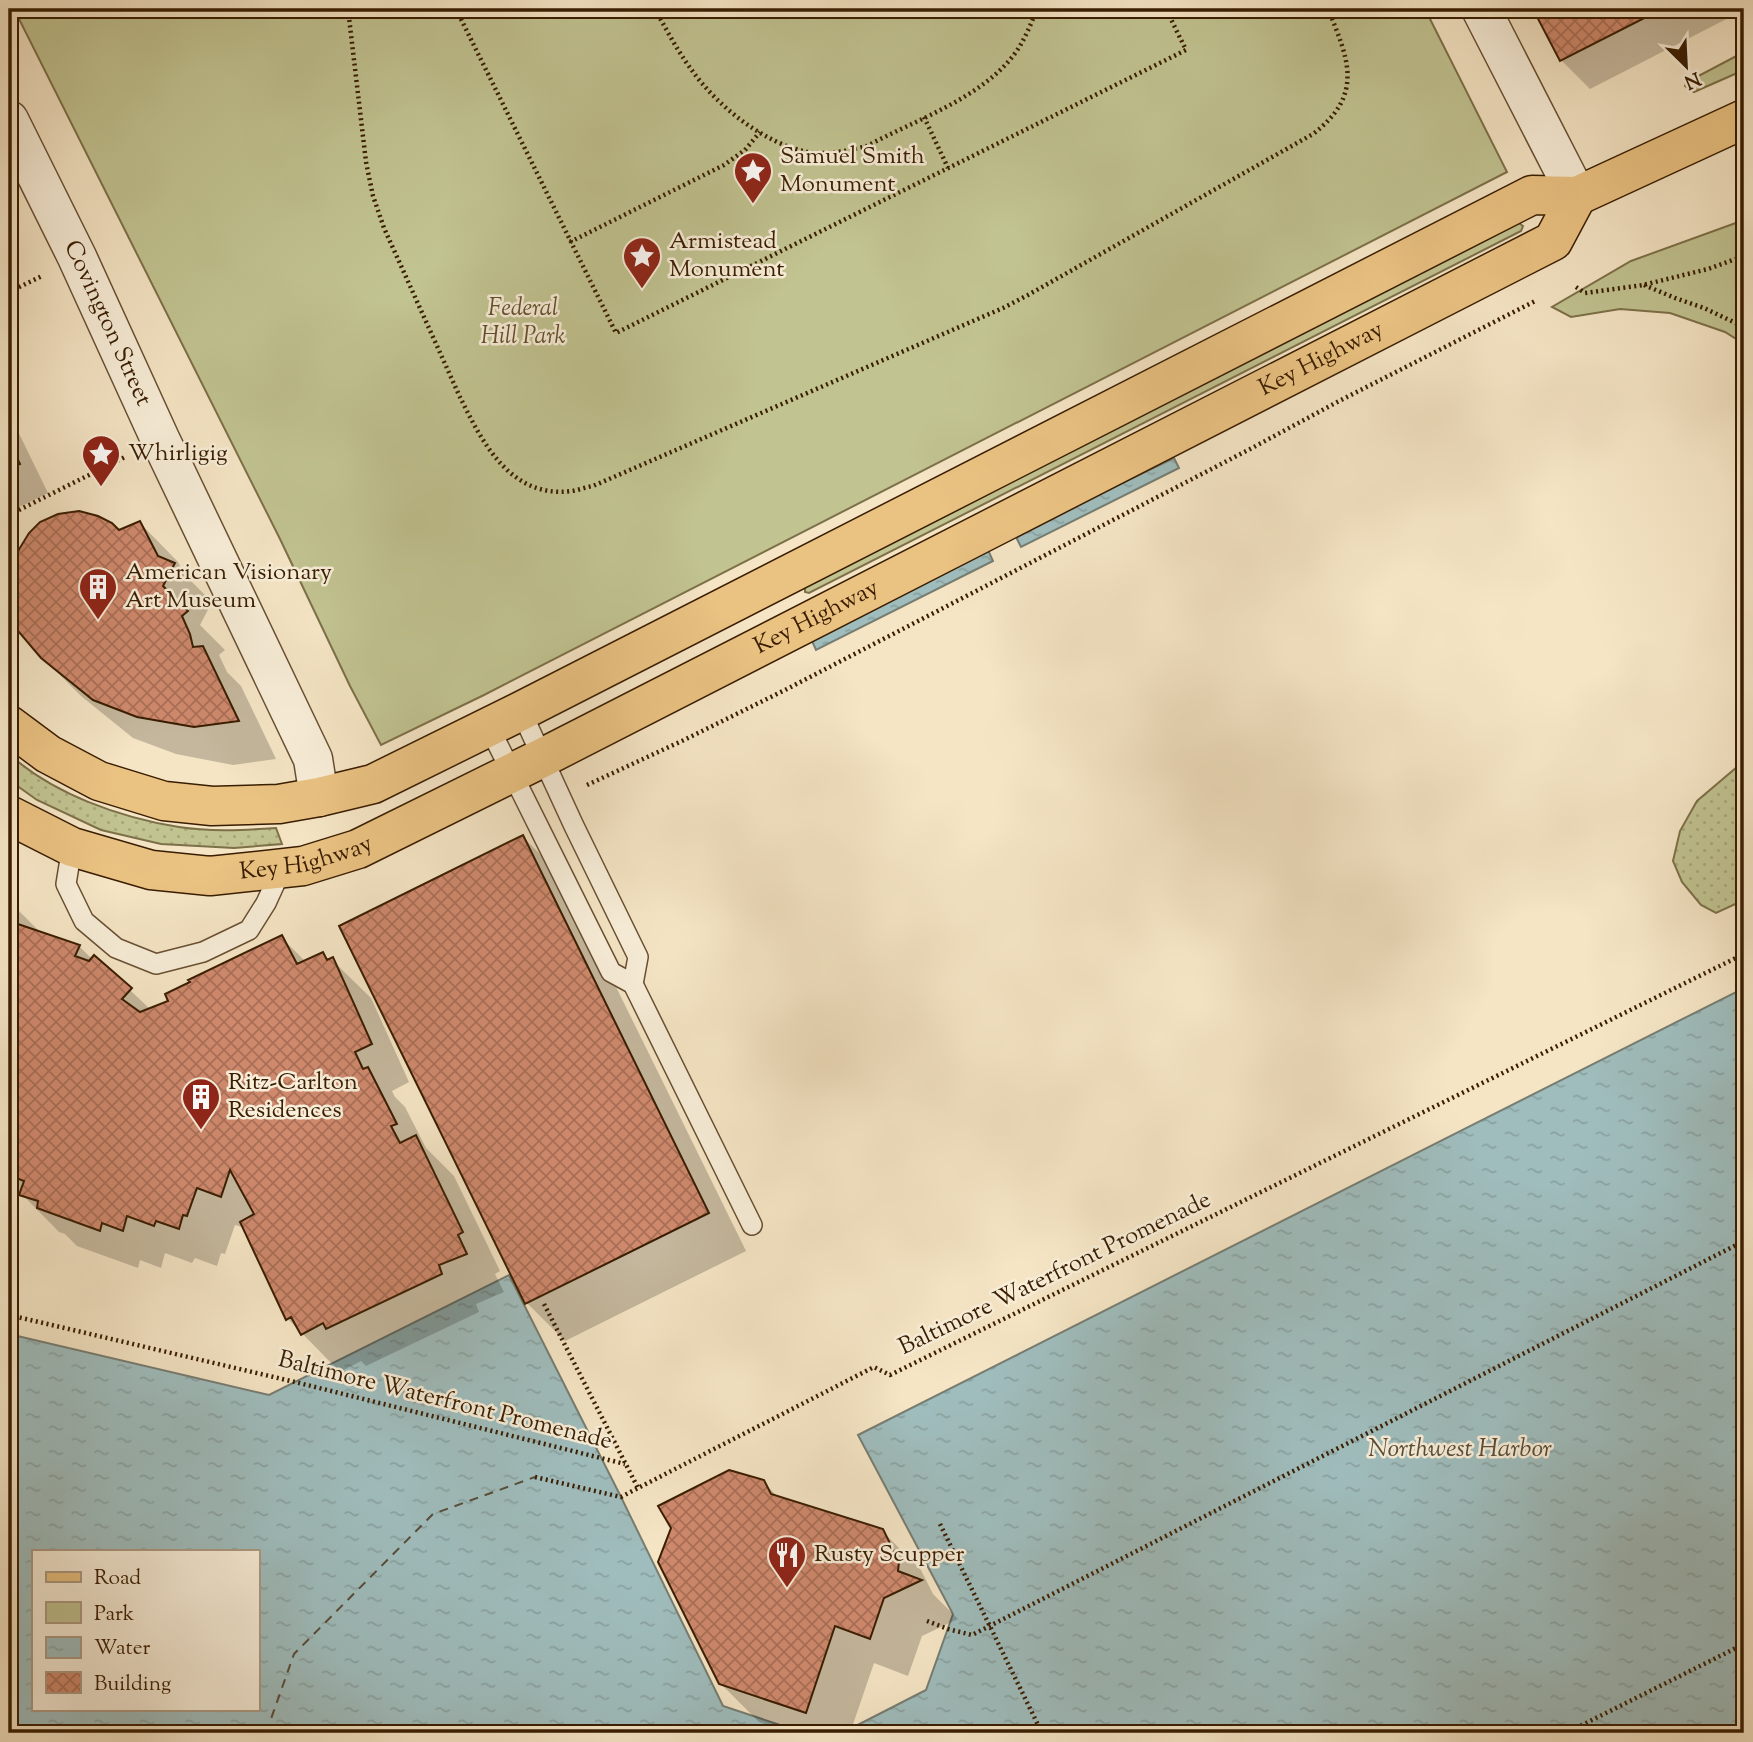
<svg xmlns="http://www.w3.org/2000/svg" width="1753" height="1742" viewBox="0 0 1753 1742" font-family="'Sorts Mill Goudy',serif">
<defs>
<pattern id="grass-dots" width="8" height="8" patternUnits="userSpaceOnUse" patternTransform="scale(1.75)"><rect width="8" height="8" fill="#c1c391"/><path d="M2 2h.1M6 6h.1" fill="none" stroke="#a7a77b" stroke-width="1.8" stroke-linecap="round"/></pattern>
<pattern id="water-ripples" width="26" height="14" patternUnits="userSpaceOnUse" patternTransform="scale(1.75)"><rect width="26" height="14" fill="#9fbdbd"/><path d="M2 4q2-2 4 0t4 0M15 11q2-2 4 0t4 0" fill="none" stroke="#8aa2a1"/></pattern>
<pattern id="building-cross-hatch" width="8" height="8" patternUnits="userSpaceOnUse" patternTransform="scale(1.75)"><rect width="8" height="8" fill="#cf896d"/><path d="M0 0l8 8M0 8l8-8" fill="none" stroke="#a96f57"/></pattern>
</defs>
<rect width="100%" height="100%" fill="#f5e5c5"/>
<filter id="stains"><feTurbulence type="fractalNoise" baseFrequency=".00286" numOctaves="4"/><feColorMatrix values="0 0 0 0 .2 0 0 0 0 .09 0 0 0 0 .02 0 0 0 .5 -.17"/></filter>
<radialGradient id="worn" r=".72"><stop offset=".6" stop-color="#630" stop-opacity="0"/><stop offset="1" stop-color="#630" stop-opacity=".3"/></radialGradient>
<g fill="url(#grass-dots)" stroke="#7d7049" stroke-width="2">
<path d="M 9,754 C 53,794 121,818 179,827 C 211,832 244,830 276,828 L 282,844 L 234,848 L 161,844 L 101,830 L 37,800 L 9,780 Z"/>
<path d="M 1744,761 L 1744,900 L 1716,913 L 1701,905 L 1682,882 L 1673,861 L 1680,831 L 1697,801 Z"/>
</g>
<g fill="#c1c391" stroke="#7d7049" stroke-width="2">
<path d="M 14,9 L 1425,9 L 1507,172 L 484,695 L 381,745 L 350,686 L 280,539 Z"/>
<path d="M 1744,52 L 1744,70 L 1694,92 L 1685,86 L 1687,82 Z"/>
<path d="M 1744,220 L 1744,344 L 1725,332 L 1670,313 L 1620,309 L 1571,317 L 1552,307 L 1631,261 Z"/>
<path d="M 1519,223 L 1523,226 L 1521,231 L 809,593 L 805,592 L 805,587 Z"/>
</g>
<g fill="url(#water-ripples)" stroke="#767d72" stroke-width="2" fill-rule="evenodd">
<path d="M 1174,458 L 1179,468 L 1021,547 L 1015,535 Z"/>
<path d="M 988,550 L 993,561 L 816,650 L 812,641 Z"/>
<path d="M 1744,988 L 1744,1733 L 842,1733 L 926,1690 L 953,1614 L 858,1435 Z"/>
<path d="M 509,1275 L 621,1497 L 723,1706 L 804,1733 L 9,1733 L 9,1334 L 269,1395 ZM 257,1551 L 257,1709 L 33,1709 L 33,1551 Z"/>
</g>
<g fill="#0003">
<path d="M 1546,9 L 1744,9 L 1744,10 L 1590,89 L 1561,60 L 1537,14 Z"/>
<path d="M 9,226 L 17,243 L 9,247 Z"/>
<path d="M 9,413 L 48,493 L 9,512 Z"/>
<path d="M 140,523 L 178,562 L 185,575 L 212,602 L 200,625 L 225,650 L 219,655 L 227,672 L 241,686 L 276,759 L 233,765 L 176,754 L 133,738 L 81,696 L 42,657 L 14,624 L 9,613 L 9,579 Z"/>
<path d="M 523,837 L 561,875 L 746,1251 L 565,1341 L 527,1303 Z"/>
<path d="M 9,901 L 38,930 L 37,932 L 79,946 L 93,960 L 130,990 L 151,1010 L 171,1001 L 281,937 L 306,962 L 323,954 L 330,961 L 332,960 L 371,998 L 409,1082 L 392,1091 L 395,1097 L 405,1107 L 426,1148 L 454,1176 L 500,1271 L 495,1274 L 504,1292 L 476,1304 L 479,1312 L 366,1366 L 361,1361 L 340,1372 L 288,1319 L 245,1228 L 235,1225 L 225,1254 L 221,1253 L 217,1266 L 195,1258 L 192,1263 L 165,1253 L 161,1268 L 140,1260 L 138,1268 L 77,1246 L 65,1234 L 59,1232 L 9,1181 Z"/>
<path d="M 763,1482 L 779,1498 L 882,1531 L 921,1570 L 933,1594 L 958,1619 L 922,1636 L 908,1676 L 874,1663 L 850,1733 L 794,1733 L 759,1722 L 720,1683 Z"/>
</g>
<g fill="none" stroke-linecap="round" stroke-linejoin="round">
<path stroke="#584d39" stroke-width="2" stroke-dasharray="9 7" stroke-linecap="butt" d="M 266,1733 L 294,1654 L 433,1514 L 535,1477"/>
</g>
<g fill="url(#building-cross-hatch)" stroke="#391d01" stroke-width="2">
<path d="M 1543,9 L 1662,9 L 1560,61 L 1535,13 Z"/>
<path d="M 9,441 L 20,464 L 9,469 Z"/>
<path d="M 79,511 L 98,516 L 112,523 L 119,530 L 140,521 L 158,556 L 175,563 L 163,586 L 188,611 L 182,616 L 190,634 L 193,647 L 203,646 L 239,721 L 194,727 L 137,717 L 93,700 L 41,658 L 13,625 L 9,617 L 9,577 L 15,574 L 18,551 L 29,533 L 40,522 L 58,514 Z"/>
<path d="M 523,835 L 709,1213 L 525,1304 L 339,926 Z"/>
<path d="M 9,921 L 80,945 L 75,956 L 89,961 L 94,955 L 132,988 L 122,999 L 140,1012 L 168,1001 L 165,994 L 190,982 L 188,980 L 282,935 L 297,964 L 323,952 L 327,960 L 333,957 L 372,1044 L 355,1052 L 363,1069 L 368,1067 L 397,1124 L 391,1126 L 400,1143 L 416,1135 L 463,1232 L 458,1235 L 467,1254 L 439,1265 L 442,1274 L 326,1329 L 323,1323 L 301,1335 L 291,1317 L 286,1320 L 240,1222 L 254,1214 L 230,1170 L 221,1197 L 197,1188 L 187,1216 L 183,1215 L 179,1229 L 156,1221 L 154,1226 L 127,1216 L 123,1231 L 102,1223 L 100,1231 L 37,1208 L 38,1201 L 19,1195 L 24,1181 L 9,1175 Z"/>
<path d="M 729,1470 L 764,1480 L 771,1494 L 883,1529 L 899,1562 L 898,1571 L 922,1580 L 884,1598 L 870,1639 L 835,1626 L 806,1713 L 719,1684 L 658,1562 L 671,1528 L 658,1506 Z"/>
</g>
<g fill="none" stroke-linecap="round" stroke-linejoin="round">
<defs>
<g id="lane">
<path d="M 521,711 L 574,826 L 638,957 L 633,984"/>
<path d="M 489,727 L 611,972 L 633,984 L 752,1225"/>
<path d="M 72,847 L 66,884 L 84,921 L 116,948 L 156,964 L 203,952 L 249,930 L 266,903 L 282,868"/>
</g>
<g id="street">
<path d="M 1481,9 L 1577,196"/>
<path id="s1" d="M 9,120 L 77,257 L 160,439 L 313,759 L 319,797"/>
</g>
<g id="primary">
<path d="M 9,725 L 48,754 L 99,781 L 164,801 L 212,806 L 279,804 L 319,797 L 373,784 L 521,711 L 1532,195 L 1577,196 L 1744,119"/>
<path id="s2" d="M 9,815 L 72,847 L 151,870 L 210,876 L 303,866 L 358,849 L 542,758 L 1553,241 L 1577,196"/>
</g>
</defs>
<use href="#lane" stroke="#684f32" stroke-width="22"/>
<use href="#street" stroke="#684f32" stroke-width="41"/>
<use href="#primary" stroke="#391d01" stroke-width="41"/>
<g stroke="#391d01" stroke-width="4.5" stroke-dasharray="2 3.5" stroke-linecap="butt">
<path d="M 348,9 L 366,162 L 373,196 L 384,228 L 459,395 C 482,442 510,499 572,491 C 579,490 586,487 593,486 L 1003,308 L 1028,295 L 1313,134 C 1364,95 1349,60 1328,9"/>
<path d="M 456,9 L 616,333 L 1186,50 L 1166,9"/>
<path d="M 655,9 C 666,29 677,50 691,69 C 716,105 764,144 808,152 C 828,155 847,151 867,146 C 915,120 983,98 1016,52 C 1025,39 1031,24 1037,9"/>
<path d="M 924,117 L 948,168"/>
<path d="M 570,242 L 724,165 L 745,150 L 760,132"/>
<path d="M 1644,285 L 1675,298 L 1704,308 L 1744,327"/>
<path d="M 1576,287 L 1585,293 L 1643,285 L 1708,269 L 1744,256"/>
<path d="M 9,292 L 42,276"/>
<path d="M 9,515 L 127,456"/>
<path d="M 587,785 L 684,740 L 785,690 L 1252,448 L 1341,400 L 1537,300"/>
<path d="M 544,1304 L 638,1488 L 874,1367 L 890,1375 L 1744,954"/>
<path d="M 9,1315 L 295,1382 L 625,1464"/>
<path d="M 535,1477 L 621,1497 L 638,1488"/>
<path d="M 940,1524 L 1042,1733"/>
<path d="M 927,1621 L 948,1629 L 972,1635 L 1744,1241"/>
<path d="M 1566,1733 L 1744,1644"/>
</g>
<use href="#lane" stroke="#f8eed9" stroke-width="19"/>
<use href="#street" stroke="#f8eed9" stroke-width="38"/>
<use href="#primary" stroke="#eac282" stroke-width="38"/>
</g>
<defs>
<symbol id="sight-pin" viewBox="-11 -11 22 30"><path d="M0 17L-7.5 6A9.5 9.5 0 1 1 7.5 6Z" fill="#8f2418" stroke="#f8eed9"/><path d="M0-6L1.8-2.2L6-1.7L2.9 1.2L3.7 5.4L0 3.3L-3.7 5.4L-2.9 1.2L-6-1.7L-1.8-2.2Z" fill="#fff"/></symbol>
<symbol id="building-pin" viewBox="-11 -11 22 30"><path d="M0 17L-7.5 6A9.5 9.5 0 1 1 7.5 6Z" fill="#8f2418" stroke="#f8eed9"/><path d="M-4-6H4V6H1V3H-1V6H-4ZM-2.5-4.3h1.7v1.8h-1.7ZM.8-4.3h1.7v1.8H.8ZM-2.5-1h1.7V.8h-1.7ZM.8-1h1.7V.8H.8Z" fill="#fff"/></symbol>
<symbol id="restaurant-pin" viewBox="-11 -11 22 30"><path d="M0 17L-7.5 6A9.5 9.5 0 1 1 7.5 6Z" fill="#8f2418" stroke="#f8eed9"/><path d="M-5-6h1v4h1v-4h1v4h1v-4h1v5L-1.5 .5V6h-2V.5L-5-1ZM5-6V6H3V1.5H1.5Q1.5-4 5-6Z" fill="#fff"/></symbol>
</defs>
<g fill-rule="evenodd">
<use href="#sight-pin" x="731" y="149" width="44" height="60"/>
<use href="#sight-pin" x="620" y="234" width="44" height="60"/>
<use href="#sight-pin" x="79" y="432" width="44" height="60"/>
<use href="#building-pin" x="76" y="565" width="44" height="60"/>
<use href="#building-pin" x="179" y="1075" width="44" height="60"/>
<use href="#restaurant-pin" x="765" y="1533" width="44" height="60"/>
</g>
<g text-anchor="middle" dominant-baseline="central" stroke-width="5" stroke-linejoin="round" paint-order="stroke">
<g font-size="24" fill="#391d01" stroke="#f8eed9" text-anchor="start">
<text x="780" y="157">Samuel Smith<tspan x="780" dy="28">Monument</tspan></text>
<text x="669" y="242">Armistead<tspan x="669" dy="28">Monument</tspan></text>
<text x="128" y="454">Whirligig</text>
<text x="125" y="573">American Visionary<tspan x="125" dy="28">Art Museum</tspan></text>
<text x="228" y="1083">Ritz-Carlton<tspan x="228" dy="28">Residences</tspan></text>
<text x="814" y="1555">Rusty Scupper</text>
</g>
<g font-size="24" font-style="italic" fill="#624f2c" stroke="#f8eed9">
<text x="523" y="309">Federal<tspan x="523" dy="28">Hill Park</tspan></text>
</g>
<g font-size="24" fill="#391d01" stroke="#f8eed9">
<text stroke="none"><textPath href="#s1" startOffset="226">Covington Street</textPath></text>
<text stroke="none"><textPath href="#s2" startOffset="1444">Key Highway</textPath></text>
<text stroke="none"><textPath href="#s2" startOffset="877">Key Highway</textPath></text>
<text stroke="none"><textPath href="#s2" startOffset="310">Key Highway</textPath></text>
<text transform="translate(1055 1274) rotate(-26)">Baltimore Waterfront Promenade</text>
<text transform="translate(445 1401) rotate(14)">Baltimore Waterfront Promenade</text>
</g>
<g font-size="26" font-style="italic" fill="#584d39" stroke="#f8eed9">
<text x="1460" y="1449">Northwest Harbor</text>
</g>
</g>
<rect width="1753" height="1742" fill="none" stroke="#f5e5c5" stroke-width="35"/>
<rect x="10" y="10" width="1732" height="1721" fill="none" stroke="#391d01" stroke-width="3.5"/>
<rect x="18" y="18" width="1718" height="1707" fill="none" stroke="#391d01" stroke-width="2"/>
<rect x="32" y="1550" width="228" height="161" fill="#f8eed9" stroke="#ac9a83" stroke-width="2"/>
<rect x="46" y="1572" width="35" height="10" fill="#eac282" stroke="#ac9a83" stroke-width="2"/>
<text x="94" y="1584" font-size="21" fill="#391d01">Road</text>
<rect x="46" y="1602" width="35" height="21" fill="#c1c391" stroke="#ac9a83" stroke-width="2"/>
<text x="94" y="1620" font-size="21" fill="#391d01">Park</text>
<rect x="46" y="1637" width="35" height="21" fill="url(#water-ripples)" stroke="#ac9a83" stroke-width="2"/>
<text x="94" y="1654" font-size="21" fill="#391d01">Water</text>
<rect x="46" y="1672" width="35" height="21" fill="url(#building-cross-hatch)" stroke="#ac9a83" stroke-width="2"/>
<text x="94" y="1690" font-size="21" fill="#391d01">Building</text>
<g transform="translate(1686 66) rotate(156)" stroke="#f8eed9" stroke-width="5" paint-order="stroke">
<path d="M0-5L12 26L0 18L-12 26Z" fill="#391d01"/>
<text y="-10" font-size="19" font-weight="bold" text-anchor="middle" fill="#391d01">N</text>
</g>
<rect width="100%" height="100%" filter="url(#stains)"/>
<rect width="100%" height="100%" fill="url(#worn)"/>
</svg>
